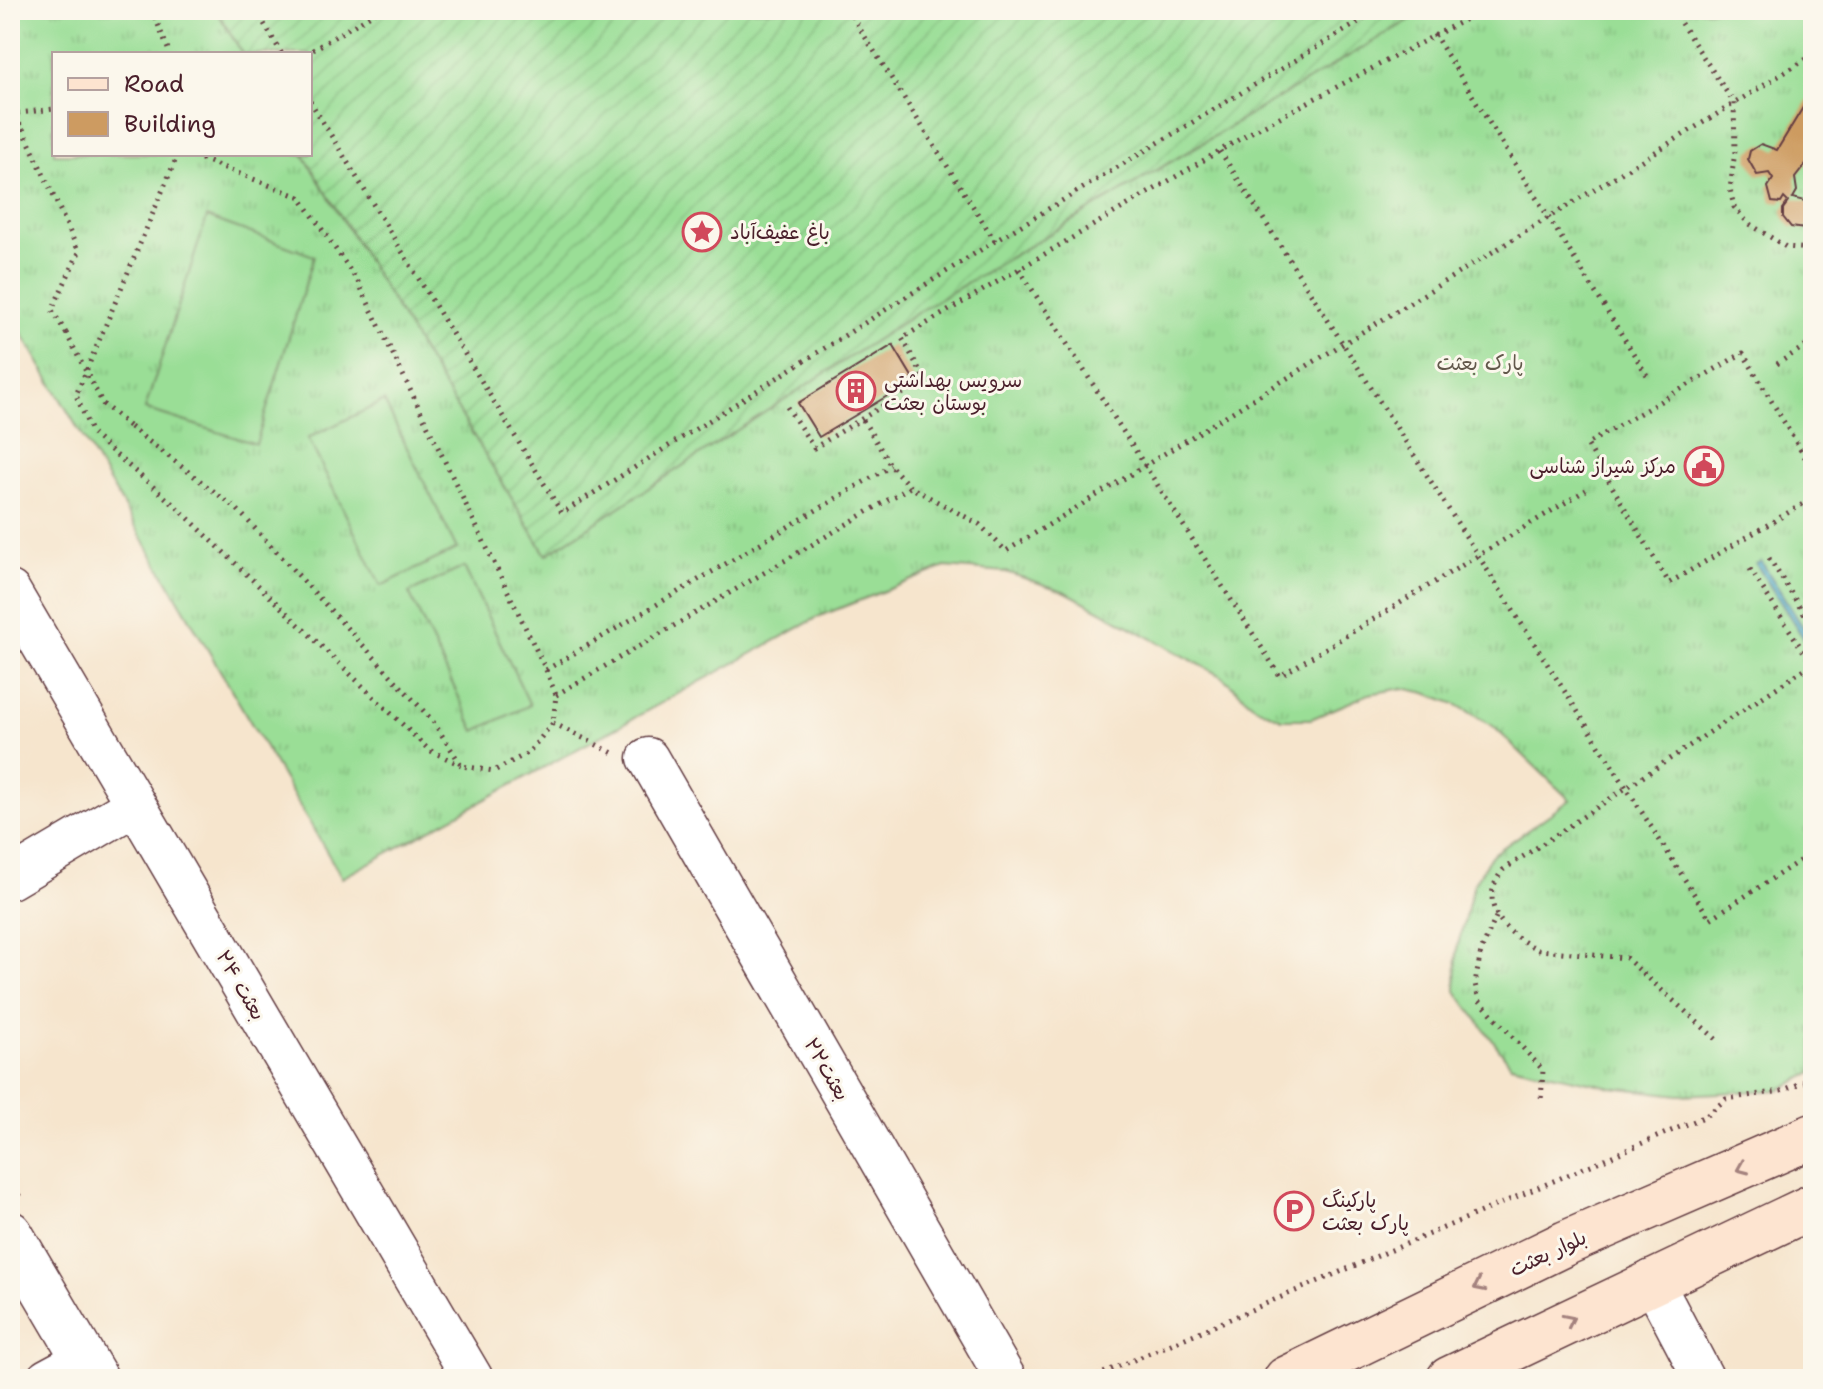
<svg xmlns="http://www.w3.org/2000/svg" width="1823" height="1389" viewBox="0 0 1823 1389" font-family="'Shantell Sans','Playpen Sans Arabic',sans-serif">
<defs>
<pattern id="grass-tufts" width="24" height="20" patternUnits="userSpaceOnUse" patternTransform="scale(2)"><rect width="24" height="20" fill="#9ade96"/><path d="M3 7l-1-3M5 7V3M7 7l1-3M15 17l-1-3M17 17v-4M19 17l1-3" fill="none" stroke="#86be81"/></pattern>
<pattern id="garden-furrows" width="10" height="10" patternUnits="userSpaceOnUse" patternTransform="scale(2)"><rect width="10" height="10" fill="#9ade96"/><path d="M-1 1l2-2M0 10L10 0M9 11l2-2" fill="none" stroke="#86be81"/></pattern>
</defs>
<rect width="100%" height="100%" fill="#fbf7ec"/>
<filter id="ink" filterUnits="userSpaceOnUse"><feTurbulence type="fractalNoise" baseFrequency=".0125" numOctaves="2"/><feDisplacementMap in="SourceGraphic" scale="16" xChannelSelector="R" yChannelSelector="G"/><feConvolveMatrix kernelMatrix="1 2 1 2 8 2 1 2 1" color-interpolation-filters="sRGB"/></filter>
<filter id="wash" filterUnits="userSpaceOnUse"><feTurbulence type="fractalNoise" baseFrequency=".006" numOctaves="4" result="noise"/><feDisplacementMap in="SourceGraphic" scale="32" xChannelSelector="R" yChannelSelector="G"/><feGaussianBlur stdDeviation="1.8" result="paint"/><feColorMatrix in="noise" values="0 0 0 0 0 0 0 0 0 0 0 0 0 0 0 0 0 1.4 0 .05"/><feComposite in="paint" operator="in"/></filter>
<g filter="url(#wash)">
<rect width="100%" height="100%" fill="#f6e5cd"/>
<path fill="url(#grass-tufts)" stroke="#727e60" stroke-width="2" d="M 10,10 L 216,10 L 243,54 L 54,54 L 54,154 L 303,154 L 546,554 L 923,309 L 1426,10 L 1813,10 L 1813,1073 L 1778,1090 L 1679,1095 L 1611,1087 L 1511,1065 L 1456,991 L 1457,949 L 1474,884 L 1491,856 L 1570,800 L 1493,726 L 1455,704 L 1426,693 L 1403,688 L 1369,694 L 1311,719 L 1282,719 L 1256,707 L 1221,676 L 1066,592 L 1006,572 L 945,567 L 820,616 L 342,878 L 10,313 Z"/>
<path fill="url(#garden-furrows)" stroke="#727e60" stroke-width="2" d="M 216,10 L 1426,10 L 923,309 L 546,555 L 303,154 L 310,154 L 310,54 L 243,54 Z"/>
<g fill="#9ade96" stroke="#727e60" stroke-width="2">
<path d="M 207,217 L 314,256 L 256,444 L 145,409 Z"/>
<path d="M 384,401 L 457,549 L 381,586 L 308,438 Z"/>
<path d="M 464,567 L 530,705 L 475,731 L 409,593 Z"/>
</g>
<path fill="#47adc7" stroke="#486679" stroke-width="2" d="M 1761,561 L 1813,643 L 1813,653 L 1756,564 Z"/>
<g id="blocks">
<g fill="#cd9b61">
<path d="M 1813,91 L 1813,163 L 1809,160 L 1795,178 L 1797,191 L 1793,198 L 1813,203 L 1813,223 L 1805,229 L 1791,227 L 1783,217 L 1783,209 L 1788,202 L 1784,198 L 1781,203 L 1772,202 L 1768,187 L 1773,179 L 1769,173 L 1757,175 L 1748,159 L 1750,151 L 1761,144 L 1777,150 Z"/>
<path d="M 893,345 L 914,380 L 819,437 L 798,403 Z"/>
</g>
</g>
</g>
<g filter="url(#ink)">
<use href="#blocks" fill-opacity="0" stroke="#643d43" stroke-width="2"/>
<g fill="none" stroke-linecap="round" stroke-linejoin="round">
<defs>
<g id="minor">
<path d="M 10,591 L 473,1379"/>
<path d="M 648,758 L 1006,1379"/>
<path d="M 10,879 L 135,805"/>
<path d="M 1652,1280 L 1704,1379"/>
<path d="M 47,1379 L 84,1359"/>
</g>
<path id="tertiary" d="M 10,1233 L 96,1379"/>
<g id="secondary">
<path d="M 1286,1379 L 1566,1243 L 1813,1136"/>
<path d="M 1449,1379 L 1813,1206"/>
</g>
</defs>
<use href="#minor" stroke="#643d43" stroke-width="43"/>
<use href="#tertiary" stroke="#643d43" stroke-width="47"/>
<use href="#secondary" stroke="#643d43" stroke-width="47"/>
<g stroke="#643d43" stroke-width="5" stroke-dasharray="2 6" stroke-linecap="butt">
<path d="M 152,10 L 170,54"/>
<path d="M 256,10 L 282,54"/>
<path d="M 848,10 L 995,241"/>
<path d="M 1672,10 L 1734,103 L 1735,151 L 1730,189 L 1734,207 L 1748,223 L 1786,247 L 1813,249"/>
<path d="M 1434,34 L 1650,380"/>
<path d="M 306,54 L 379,10"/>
<path d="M 310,101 L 562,513 L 995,241 L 1379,10"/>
<path d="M 10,114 L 54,109"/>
<path d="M 23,129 L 79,252 L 52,310 L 66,333"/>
<path d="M 1220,151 L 1710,919 L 1813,852"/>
<path d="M 178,154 L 76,395 L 92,434 L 181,511 L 429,750 L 461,765"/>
<path d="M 1019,269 L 1280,676 L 1586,490"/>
<path d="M 1777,364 L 1813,341"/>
<path d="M 787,407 L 814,448 L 925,380 L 902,338 L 1255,130 L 1483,10"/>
<path d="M 863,420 L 891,466 L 910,487 L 979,524 L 1006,551 L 1813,55"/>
<path d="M 130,427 L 237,509 L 432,720 L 462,766 L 494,771 L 528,753 L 553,723 L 556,695 L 546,670 L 358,282 L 300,197 L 188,154"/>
<path d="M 1813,471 L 1743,353 L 1587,444 L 1669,583 L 1813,498"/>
<path d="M 1769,558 L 1813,628"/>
<path d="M 1750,569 L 1813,666"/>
<path d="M 546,670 L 891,466"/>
<path d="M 556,695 L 910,487"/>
<path d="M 553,723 L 613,753"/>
<path d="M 1496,917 L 1481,951 L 1475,984 L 1479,1000 L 1543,1070 L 1541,1101"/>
<path d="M 1716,1039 L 1626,958 L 1539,950 C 1506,934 1475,905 1503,870 L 1812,664"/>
<path d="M 10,1181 L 20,1197"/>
<path d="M 1089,1379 L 1706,1116 L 1726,1099 L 1781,1091 L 1813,1078"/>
</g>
<use href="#minor" stroke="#fff" stroke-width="40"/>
<use href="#tertiary" stroke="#fff" stroke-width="44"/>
<use href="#secondary" stroke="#fde4d0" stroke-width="44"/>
<g stroke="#643d43" stroke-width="5" stroke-dasharray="2 6" stroke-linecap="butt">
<path d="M 10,111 L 23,129"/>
<path d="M 66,333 L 103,404 L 130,427"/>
</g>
</g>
<defs><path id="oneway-chevron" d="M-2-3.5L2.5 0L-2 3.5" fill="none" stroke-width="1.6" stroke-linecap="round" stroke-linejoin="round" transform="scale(2)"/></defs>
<g stroke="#a4827e">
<use href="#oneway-chevron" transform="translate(1742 1168) rotate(157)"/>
<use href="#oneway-chevron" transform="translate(1479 1286) rotate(154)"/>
<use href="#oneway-chevron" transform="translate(1569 1320) rotate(-26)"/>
</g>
</g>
<defs>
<symbol id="sight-ring" viewBox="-11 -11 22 22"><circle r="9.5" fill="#fbf7ec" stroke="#d1495b" stroke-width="1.5"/><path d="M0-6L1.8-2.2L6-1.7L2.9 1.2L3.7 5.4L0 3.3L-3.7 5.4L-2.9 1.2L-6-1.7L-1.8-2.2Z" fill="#d1495b"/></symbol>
<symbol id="building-ring" viewBox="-11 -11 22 22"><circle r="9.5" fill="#fbf7ec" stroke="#d1495b" stroke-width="1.5"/><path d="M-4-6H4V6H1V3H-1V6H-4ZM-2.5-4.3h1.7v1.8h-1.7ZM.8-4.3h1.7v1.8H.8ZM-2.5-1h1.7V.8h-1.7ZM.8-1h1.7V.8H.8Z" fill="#d1495b"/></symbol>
<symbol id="civic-ring" viewBox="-11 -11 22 22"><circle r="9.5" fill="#fbf7ec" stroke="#d1495b" stroke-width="1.5"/><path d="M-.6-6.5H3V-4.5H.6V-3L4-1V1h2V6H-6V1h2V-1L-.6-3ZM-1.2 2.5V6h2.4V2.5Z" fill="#d1495b"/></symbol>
<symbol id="parking-ring" viewBox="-11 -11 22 22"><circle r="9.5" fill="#fbf7ec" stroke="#d1495b" stroke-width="1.5"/><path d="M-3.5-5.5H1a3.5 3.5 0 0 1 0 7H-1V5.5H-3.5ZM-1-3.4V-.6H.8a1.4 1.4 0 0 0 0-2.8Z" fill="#d1495b"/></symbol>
</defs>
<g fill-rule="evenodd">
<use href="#sight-ring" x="680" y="210" width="44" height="44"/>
<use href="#building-ring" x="834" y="369" width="44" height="44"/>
<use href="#civic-ring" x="1682" y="444" width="44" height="44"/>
<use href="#parking-ring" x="1272" y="1189" width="44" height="44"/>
</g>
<g text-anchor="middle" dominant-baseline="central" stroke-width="6" stroke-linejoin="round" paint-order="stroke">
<g font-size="20" fill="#4a1f2b" stroke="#fbf7ec" text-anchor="start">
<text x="730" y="232">باغ عفیف‌آباد</text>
<text x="884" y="380">سرویس بهداشتی<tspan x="884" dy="23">بوستان بعثت</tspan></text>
<text x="1676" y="466" text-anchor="end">مرکز شیراز شناسی</text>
<text x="1322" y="1200">پارکینگ<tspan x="1322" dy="23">پارک بعثت</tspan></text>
</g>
<g font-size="20" fill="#62584b" stroke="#fbf7ec">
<text x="1480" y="363">پارک بعثت</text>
</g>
<g font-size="20" fill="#4a1f2b" stroke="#fbf7ec">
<text transform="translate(241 985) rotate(60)">بعثت ۲۴</text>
<text transform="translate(827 1069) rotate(60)">بعثت۲۲</text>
<text transform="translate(1548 1253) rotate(-25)">بلوار بعثت</text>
</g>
</g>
<rect width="1823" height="1389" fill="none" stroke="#fbf7ec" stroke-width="40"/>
<rect x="52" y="52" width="260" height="104" fill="#fbf7ec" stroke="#b4a19f" stroke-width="2"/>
<rect x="68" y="78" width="40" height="12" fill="#fde4d0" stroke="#b4a19f" stroke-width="2"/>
<text x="124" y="92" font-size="24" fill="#4a1f2b">Road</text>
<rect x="68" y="112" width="40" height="24" fill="#cd9b61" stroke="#b4a19f" stroke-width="2"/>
<text x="124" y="132" font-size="24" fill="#4a1f2b">Building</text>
</svg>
